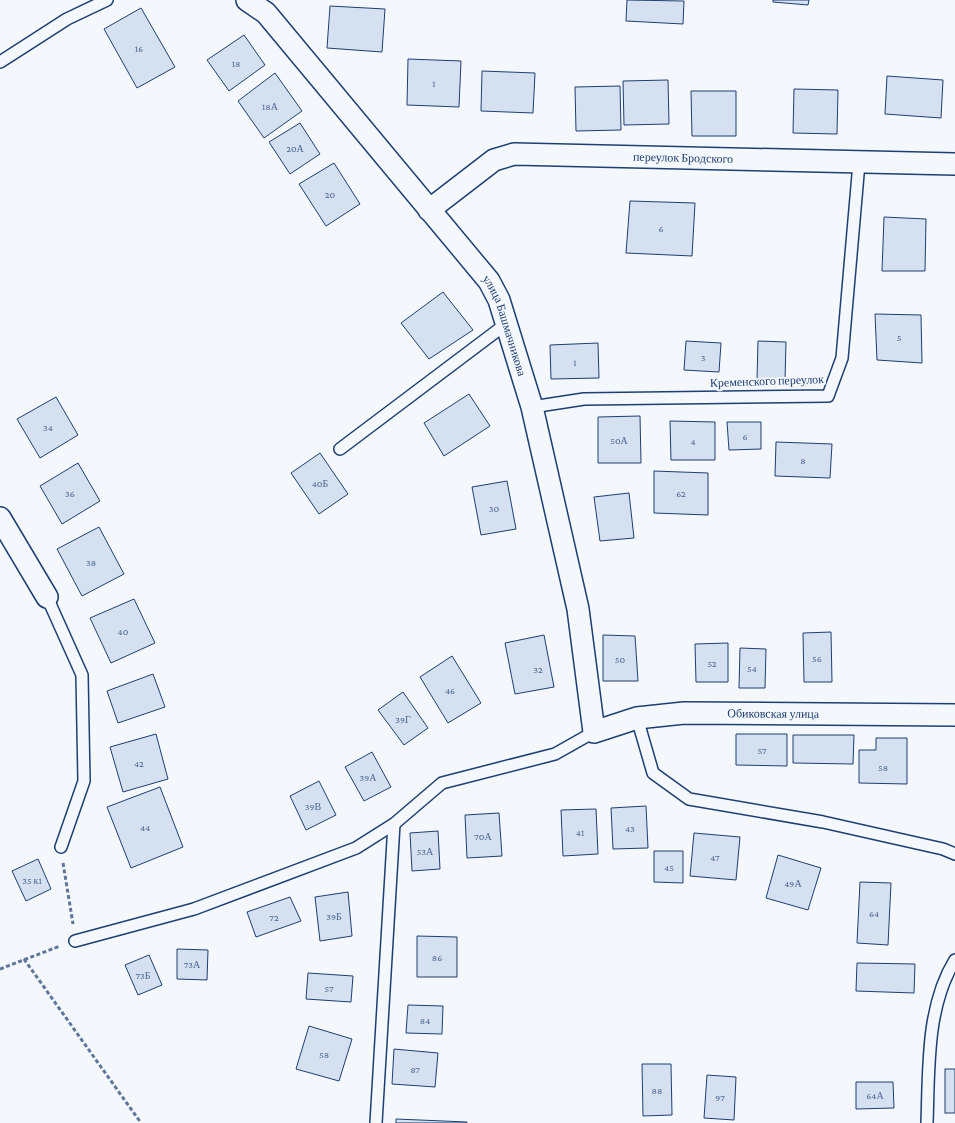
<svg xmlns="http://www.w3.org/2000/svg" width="955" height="1123" viewBox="0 0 955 1123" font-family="'Crimson Pro',serif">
<rect width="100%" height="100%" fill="#f4f7fb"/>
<g fill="#d5e0f0" stroke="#1d3f73">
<path d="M 627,0 L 684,1 L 683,24 L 626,21 Z"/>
<path d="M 773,0 L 809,0 L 808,5 L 773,2 Z"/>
<path d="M 330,6 L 385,9 L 382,52 L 327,48 Z"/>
<path d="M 141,8 L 175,67 L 137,88 L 104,29 Z"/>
<path d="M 244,35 L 265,65 L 229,91 L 207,60 Z"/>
<path d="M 408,59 L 461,61 L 459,107 L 407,105 Z"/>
<path d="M 482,71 L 535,73 L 533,113 L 481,111 Z"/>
<path d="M 275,73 L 302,111 L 264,138 L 238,101 Z"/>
<path d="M 887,76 L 943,80 L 941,118 L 885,114 Z"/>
<path d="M 668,80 L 669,124 L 624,125 L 623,81 Z"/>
<path d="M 620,86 L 621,130 L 576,131 L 575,87 Z"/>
<path d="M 794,89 L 838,90 L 837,134 L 793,133 Z"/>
<path d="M 691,91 L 736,91 L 736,136 L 692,136 Z"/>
<path d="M 300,123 L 320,154 L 290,174 L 269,142 Z"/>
<path d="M 334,163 L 360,204 L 326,226 L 299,184 Z"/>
<path d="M 630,201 L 695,203 L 692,256 L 626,253 Z"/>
<path d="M 884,217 L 926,219 L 925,271 L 882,271 Z"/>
<path d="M 443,292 L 473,330 L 429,359 L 401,323 Z"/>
<path d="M 875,314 L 921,315 L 922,363 L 877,360 Z"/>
<path d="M 686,341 L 721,343 L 719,372 L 684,370 Z"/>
<path d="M 758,341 L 786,342 L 785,380 L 757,379 Z"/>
<path d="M 598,343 L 599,378 L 551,379 L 550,345 Z"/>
<path d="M 469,394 L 490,426 L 444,456 L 424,423 Z"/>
<path d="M 56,397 L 78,435 L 40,458 L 17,419 Z"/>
<path d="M 640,416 L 641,463 L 598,463 L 598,417 Z"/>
<path d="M 670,421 L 715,422 L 715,460 L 671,460 Z"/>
<path d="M 727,422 L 761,422 L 761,449 L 729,450 Z"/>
<path d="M 776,442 L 832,444 L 830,478 L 775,476 Z"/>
<path d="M 320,453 L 348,494 L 319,514 L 291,473 Z"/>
<path d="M 78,463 L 100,501 L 62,524 L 40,486 Z"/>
<path d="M 654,471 L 708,473 L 708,515 L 654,513 Z"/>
<path d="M 507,481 L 516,529 L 481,535 L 472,487 Z"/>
<path d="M 629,493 L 634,538 L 600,541 L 594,497 Z"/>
<path d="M 99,527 L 124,574 L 82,596 L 57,549 Z"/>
<path d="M 134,599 L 155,643 L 111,663 L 90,618 Z"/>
<path d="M 831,632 L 832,682 L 804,682 L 803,633 Z"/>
<path d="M 544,635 L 554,687 L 515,694 L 505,643 Z"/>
<path d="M 603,635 L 635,636 L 638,681 L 603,681 Z"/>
<path d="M 728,643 L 728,682 L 696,682 L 695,644 Z"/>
<path d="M 740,648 L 766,649 L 765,688 L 739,688 Z"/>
<path d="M 452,656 L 481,703 L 448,723 L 420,677 Z"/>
<path d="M 153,674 L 165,707 L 118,723 L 107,691 Z"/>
<path d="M 403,692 L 428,728 L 404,745 L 378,710 Z"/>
<path d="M 156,734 L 168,779 L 123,792 L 110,747 Z"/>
<path d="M 736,734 L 787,734 L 787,766 L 736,765 Z"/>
<path d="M 793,735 L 854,735 L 853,764 L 793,763 Z"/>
<path d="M 876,738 L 907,738 L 907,784 L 859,783 L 859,750 L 876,750 Z"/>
<path d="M 372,752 L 391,787 L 364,801 L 345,767 Z"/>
<path d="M 319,781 L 336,815 L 306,830 L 290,796 Z"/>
<path d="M 160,787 L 183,847 L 131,868 L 107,807 Z"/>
<path d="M 646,806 L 648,848 L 613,849 L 611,808 Z"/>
<path d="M 596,809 L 598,854 L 563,856 L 561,810 Z"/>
<path d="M 499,813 L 502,856 L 467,858 L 465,815 Z"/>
<path d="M 438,831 L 440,869 L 412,871 L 410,833 Z"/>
<path d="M 694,833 L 740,837 L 736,880 L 690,876 Z"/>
<path d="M 654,851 L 683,851 L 683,883 L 654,882 Z"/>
<path d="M 778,855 L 821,868 L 808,910 L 766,898 Z"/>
<path d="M 38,859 L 51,889 L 26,901 L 12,871 Z"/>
<path d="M 860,882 L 891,883 L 888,945 L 857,943 Z"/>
<path d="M 348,892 L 352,936 L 320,941 L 315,897 Z"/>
<path d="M 290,897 L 301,921 L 256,937 L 247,912 Z"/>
<path d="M 417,936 L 457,937 L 457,977 L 417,977 Z"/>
<path d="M 177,949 L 208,950 L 207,980 L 177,979 Z"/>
<path d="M 149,955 L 162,985 L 138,995 L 125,965 Z"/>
<path d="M 857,963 L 915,964 L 914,993 L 856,991 Z"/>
<path d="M 308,973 L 353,976 L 351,1002 L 306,999 Z"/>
<path d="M 408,1005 L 443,1006 L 442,1034 L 406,1033 Z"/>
<path d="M 309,1026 L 352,1039 L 339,1081 L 296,1069 Z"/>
<path d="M 394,1049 L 438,1053 L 435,1087 L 392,1084 Z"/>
<path d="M 642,1064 L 671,1064 L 672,1115 L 643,1116 Z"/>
<rect x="945" y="1069" width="10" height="44"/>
<path d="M 707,1075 L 736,1077 L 734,1120 L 704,1118 Z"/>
<path d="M 856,1082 L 893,1082 L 894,1108 L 856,1109 Z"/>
<path d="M 396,1119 L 467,1122 L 467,1123 L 396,1123 Z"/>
</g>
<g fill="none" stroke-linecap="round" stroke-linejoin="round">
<defs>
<g id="lane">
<path d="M 0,62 L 67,19 L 107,0"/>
<path d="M 532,407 L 584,399 L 828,396 L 842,358 L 859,163"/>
<path d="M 340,449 L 506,324"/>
<path d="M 47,597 L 82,675 L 84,781 L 61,847"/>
<path d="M 637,718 L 653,773 L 689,799 L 823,822 L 943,849 L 955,854"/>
<path d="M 75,941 L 194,909 L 356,848 L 394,824 L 442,783 L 555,754 L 594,732"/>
<path d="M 376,1123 L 394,824"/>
<path d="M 927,1123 C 929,1069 926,1007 955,960"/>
</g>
<g id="street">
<path id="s1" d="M 247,0 L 266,13 L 489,281 L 499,300 L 532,407 L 578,609 L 594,732 L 637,718 L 684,713 L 955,715"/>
<path id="s2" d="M 429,210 L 494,160 L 514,154 L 955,164"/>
<path d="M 0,518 L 47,597"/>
</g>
</defs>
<use href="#lane" stroke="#1d3f73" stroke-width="14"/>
<use href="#street" stroke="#1d3f73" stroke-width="24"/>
<g stroke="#5e769c" stroke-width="3" stroke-dasharray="4 2.5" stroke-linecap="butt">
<path d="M 63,863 L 73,924"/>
<path d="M 24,959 L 141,1123"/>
<path d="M 0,969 L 60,946"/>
</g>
<use href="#lane" stroke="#f4f7fb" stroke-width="11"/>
<use href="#street" stroke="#f4f7fb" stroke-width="21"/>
</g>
<g text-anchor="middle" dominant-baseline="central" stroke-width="4" stroke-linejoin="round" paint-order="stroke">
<g font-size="10" fill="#4b6792">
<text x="139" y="48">16</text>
<text x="236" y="63">18</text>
<text x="434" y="83">1</text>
<text x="270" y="106">18А</text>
<text x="295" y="148">20А</text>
<text x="330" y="194">20</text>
<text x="661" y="228">6</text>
<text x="899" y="337">5</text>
<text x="703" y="357">3</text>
<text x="575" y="362">1</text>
<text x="48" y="427">34</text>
<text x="745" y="436">6</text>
<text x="619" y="440">50А</text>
<text x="693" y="441">4</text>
<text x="803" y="460">8</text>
<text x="320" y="483">40Б</text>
<text x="70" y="493">36</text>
<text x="681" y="493">62</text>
<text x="494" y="508">30</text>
<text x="91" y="562">38</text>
<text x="123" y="631">40</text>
<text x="817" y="658">56</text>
<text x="620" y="659">50</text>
<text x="712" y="663">52</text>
<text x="752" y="668">54</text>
<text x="538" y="669">32</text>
<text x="450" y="690">46</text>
<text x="403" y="719">39Г</text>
<text x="762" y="750">57</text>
<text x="139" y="763">42</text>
<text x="883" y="767">58</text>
<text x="368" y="777">39А</text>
<text x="313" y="806">39В</text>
<text x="145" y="827">44</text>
<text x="630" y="828">43</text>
<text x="580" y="832">41</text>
<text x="483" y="836">70А</text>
<text x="425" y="851">53А</text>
<text x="715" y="857">47</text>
<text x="669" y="867">45</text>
<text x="32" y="880">35 к1</text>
<text x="793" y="883">49А</text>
<text x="874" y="913">64</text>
<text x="334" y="916">39Б</text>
<text x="274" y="917">72</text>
<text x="437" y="957">86</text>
<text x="192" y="964">73А</text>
<text x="143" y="975">73Б</text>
<text x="329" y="988">57</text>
<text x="425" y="1020">84</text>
<text x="324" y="1054">58</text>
<text x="415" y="1069">87</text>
<text x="657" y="1090">88</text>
<text x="875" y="1095">64А</text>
<text x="720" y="1097">97</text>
</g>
<g font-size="12" fill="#1d3f73" stroke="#f4f7fb">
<text stroke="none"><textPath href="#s2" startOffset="272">переулок Бродского</textPath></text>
<text stroke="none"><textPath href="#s1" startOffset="419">улица Башмачникова</textPath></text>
<text transform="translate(767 381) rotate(-2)">Кременского переулок</text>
<text stroke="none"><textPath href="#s1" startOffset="1018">Обиковская улица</textPath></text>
</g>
</g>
</svg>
